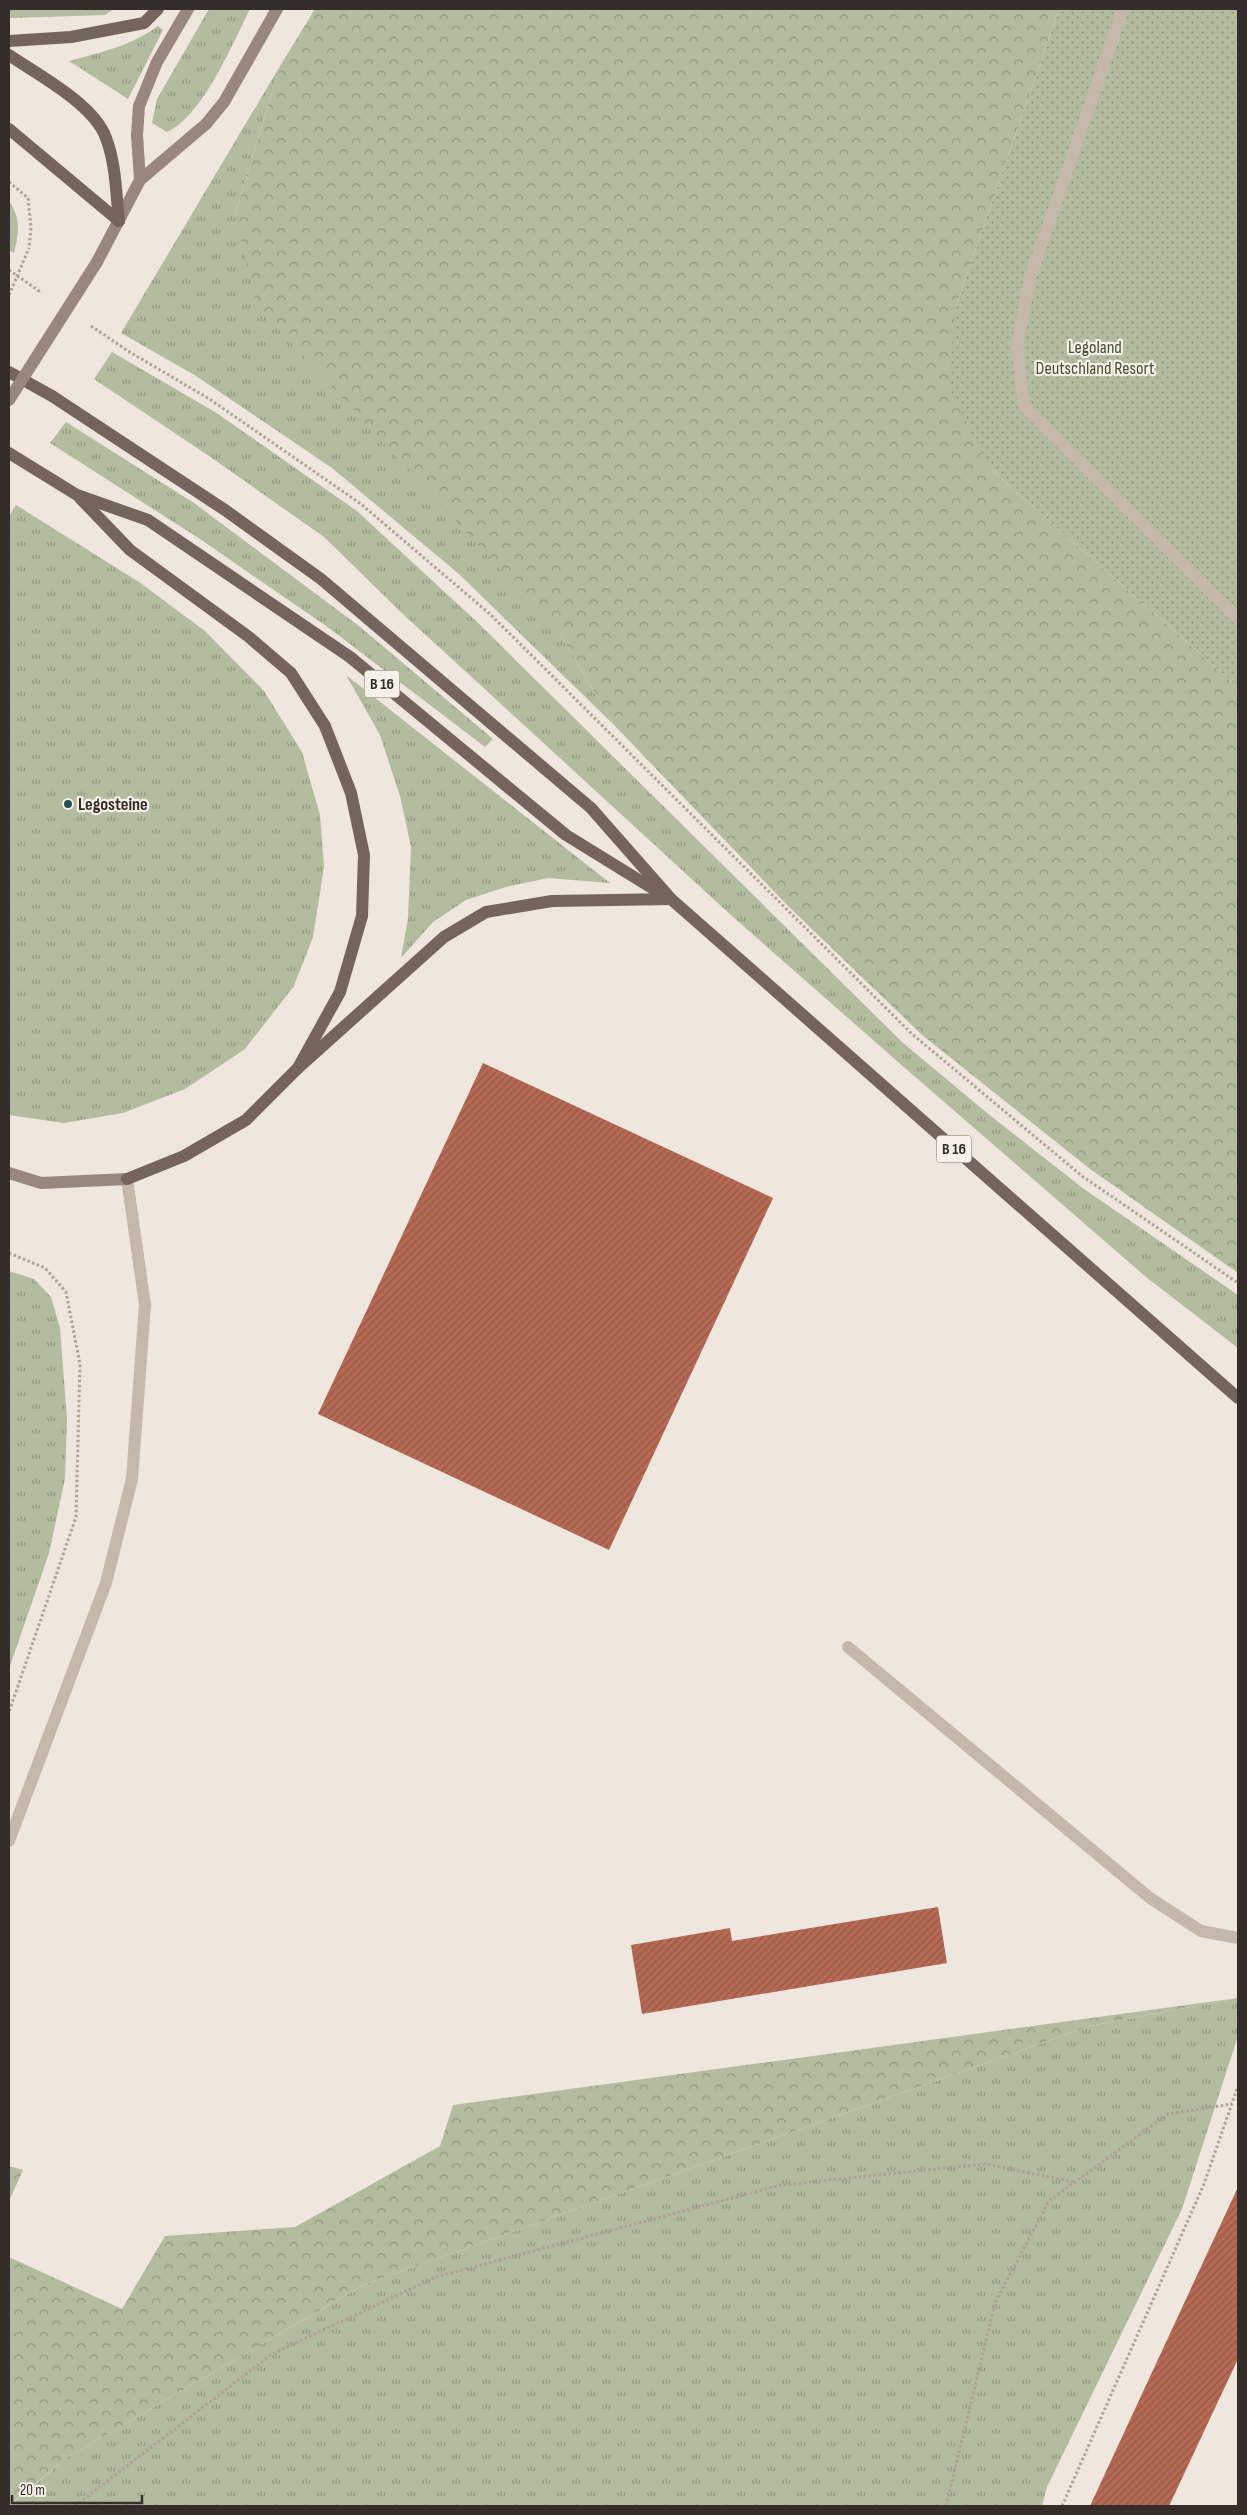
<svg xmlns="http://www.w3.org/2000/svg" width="1247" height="2515" viewBox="0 0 1247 2515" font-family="'Sofia Sans Condensed',sans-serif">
<defs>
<pattern id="grass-tufts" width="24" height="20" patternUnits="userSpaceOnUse" patternTransform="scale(1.25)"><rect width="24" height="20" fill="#b4bca0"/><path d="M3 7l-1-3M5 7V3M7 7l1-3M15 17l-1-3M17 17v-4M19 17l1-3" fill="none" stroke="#939982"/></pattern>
<pattern id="forest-crowns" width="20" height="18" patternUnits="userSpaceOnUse" patternTransform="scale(1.25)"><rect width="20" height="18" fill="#b4bca0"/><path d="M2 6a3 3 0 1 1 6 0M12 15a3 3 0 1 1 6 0" fill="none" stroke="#939982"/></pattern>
<pattern id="park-dots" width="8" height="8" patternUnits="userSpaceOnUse" patternTransform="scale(1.25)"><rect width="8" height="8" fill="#b4bca0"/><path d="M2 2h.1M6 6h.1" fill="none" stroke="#939982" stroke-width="1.8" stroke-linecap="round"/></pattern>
<pattern id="building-hatch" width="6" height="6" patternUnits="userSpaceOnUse" patternTransform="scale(1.25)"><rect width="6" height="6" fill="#b66a55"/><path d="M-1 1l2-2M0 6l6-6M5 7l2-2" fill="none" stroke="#955846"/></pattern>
</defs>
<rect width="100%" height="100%" fill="#efe6de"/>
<g fill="url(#grass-tufts)">
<path d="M 9,9 L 114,9 L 105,15 L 12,18 L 9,17 Z"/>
<path d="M 209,9 L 250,9 C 233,43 202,117 167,132 L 152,123 L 157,99 Z"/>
<path d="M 158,26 L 163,30 L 128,99 L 69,61 C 102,52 130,46 158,26 Z"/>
<path d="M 280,66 L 235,215 L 558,631 L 614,725 L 459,574 L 332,468 L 196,376 L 121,333 Z"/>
<path d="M 9,201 C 21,218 19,233 14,253 L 9,250 Z"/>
<path d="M 112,352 L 215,412 L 357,511 L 476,621 L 902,1042 L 992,1117 L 1084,1189 L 1238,1295 L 1238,1348 L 1146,1277 L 898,1062 L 732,916 L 405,616 L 324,537 L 209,456 L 94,379 Z"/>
<path d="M 66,422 L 194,503 L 359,626 L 493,739 L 485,747 L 329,628 L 200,539 L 50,443 Z"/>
<path d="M 16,505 L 139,582 L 205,631 L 264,691 L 302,752 L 320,815 L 324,867 L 313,937 L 294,986 L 245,1049 L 185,1089 L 123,1113 L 64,1123 L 9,1115 L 9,516 Z"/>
<path d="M 346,675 L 610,883 L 548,878 L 506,887 L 466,900 L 433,922 L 401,958 L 408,918 L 411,847 L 400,796 L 380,735 Z"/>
<path d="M 9,1271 L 34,1279 L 51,1297 L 60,1328 L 67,1419 L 65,1479 L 49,1553 L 9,1669 Z"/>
<path d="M 1238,1998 L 1238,2036 L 1182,2209 L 1047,2487 L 1042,2506 L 9,2506 L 68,2457 L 363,2285 L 1090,2026 Z"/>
</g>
<g fill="url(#forest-crowns)">
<path d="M 315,9 L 1059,9 L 955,309 L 988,467 L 1238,687 L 1238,1273 L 1090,1169 L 922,1035 L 787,905 L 614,725 L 558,631 L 257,306 L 235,215 L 280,66 Z"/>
<path d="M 1238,1998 L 1090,2026 L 363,2285 L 68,2457 L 9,2505 L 9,2257 L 122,2309 L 165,2236 L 295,2227 L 440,2146 L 453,2105 Z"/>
<path d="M 9,2166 L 23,2170 L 9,2201 Z"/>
</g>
<path fill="url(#park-dots)" d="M 1059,9 L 1238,9 L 1238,687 L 988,467 L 949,387 L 955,309 Z"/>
<g fill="url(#building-hatch)">
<path d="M 483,1063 L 773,1198 L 609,1550 L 318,1414 Z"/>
<path d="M 938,1907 L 947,1963 L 642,2014 L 631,1945 L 730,1928 L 732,1941 Z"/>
<path d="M 1238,2187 L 1238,2359 L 1169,2506 L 1090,2506 Z"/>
</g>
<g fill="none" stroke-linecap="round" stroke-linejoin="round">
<g stroke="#b1a196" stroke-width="3" stroke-dasharray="2.5 2.5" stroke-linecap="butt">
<path d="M 9,182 L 28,198 L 31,228 L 29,248"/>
<path d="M 9,270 L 42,293"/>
<path d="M 91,326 L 128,351 L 211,400 L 361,504 L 491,615 L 912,1034 L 1082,1176 L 1238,1283"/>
<path d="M 9,1253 L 45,1268 L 66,1292 L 80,1364 L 76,1517 L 9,1712"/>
<path d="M 75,2506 L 272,2354 L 436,2277 L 781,2185 L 985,2164 L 1075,2182"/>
<path d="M 946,2506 L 995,2303 L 1049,2201 L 1168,2114 L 1232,2104"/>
<path d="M 1062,2506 L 1204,2184 L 1238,2086"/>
</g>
<g stroke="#c6b7ab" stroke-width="12">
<path d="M 1123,9 L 1030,278 L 1017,346 L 1024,406 L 1238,619"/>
<path d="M 848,1647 L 1150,1898 L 1201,1931 L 1238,1938"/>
</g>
<path stroke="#c6b7ab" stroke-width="12" d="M 9,1841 L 106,1583 L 132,1479 L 145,1305 L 127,1179"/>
<g stroke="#99867d" stroke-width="12">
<path d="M 140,180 L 206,124 L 224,102 L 277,9"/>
<path d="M 97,262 L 140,180 L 137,135 L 139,106 L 157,62 L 188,9"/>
<path d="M 9,1173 L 41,1183 L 127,1179"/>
</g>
<g stroke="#74645d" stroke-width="12">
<path d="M 9,41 L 71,37 L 144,23 L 158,9"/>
<path d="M 9,55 C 38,75 94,104 106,138 C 116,164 116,194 119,221"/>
<path d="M 9,129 L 119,221"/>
<path d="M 9,372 L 52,396 L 225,510 L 321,579 L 591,808 L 671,899 L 1238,1398"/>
<path d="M 9,453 L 77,495 L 148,520 L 350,657 L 566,835 L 660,893"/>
<path d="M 80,498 L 130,550 L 249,637 L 291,673 L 325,726 L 351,793 L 364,855 L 362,916 L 340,992 L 298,1068"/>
<path d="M 127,1179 L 184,1156 L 246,1120 L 298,1068 L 444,937 L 486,912 L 552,901 L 671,899"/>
</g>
<path stroke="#b1a196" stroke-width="3" stroke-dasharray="2.5 2.5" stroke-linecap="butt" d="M 9,295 L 29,248"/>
<path stroke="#99867d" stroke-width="12" d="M 9,400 L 97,262"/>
</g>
<circle fill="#244f51" stroke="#f7f1ea" stroke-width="2" cx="68" cy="804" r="5"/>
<g text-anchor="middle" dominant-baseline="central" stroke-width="4.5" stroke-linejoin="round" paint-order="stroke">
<g fill="#f7f1ea" stroke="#6f6863" stroke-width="1">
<rect x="364.5" y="670.5" width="35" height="27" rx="4"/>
<rect x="936.5" y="1135.5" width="35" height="27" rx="4"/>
</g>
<g font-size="16" font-weight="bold" fill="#352d29">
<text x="382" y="684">B 16</text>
<text x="954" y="1149">B 16</text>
</g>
<g font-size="18" fill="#455030" stroke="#f7f1ea">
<text x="1095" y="347">Legoland<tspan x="1095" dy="21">Deutschland Resort</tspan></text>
</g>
<g font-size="18" font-weight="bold" fill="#352d29" stroke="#f7f1ea" text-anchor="start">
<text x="78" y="804">Legosteine</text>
</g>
</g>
<rect width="1247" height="2515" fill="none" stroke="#352d29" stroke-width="20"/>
<path d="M12 2495v8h130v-8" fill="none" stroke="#352d29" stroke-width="2.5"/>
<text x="20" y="2495" font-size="15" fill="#352d29" stroke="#f7f1ea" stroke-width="4" paint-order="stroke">20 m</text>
</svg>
